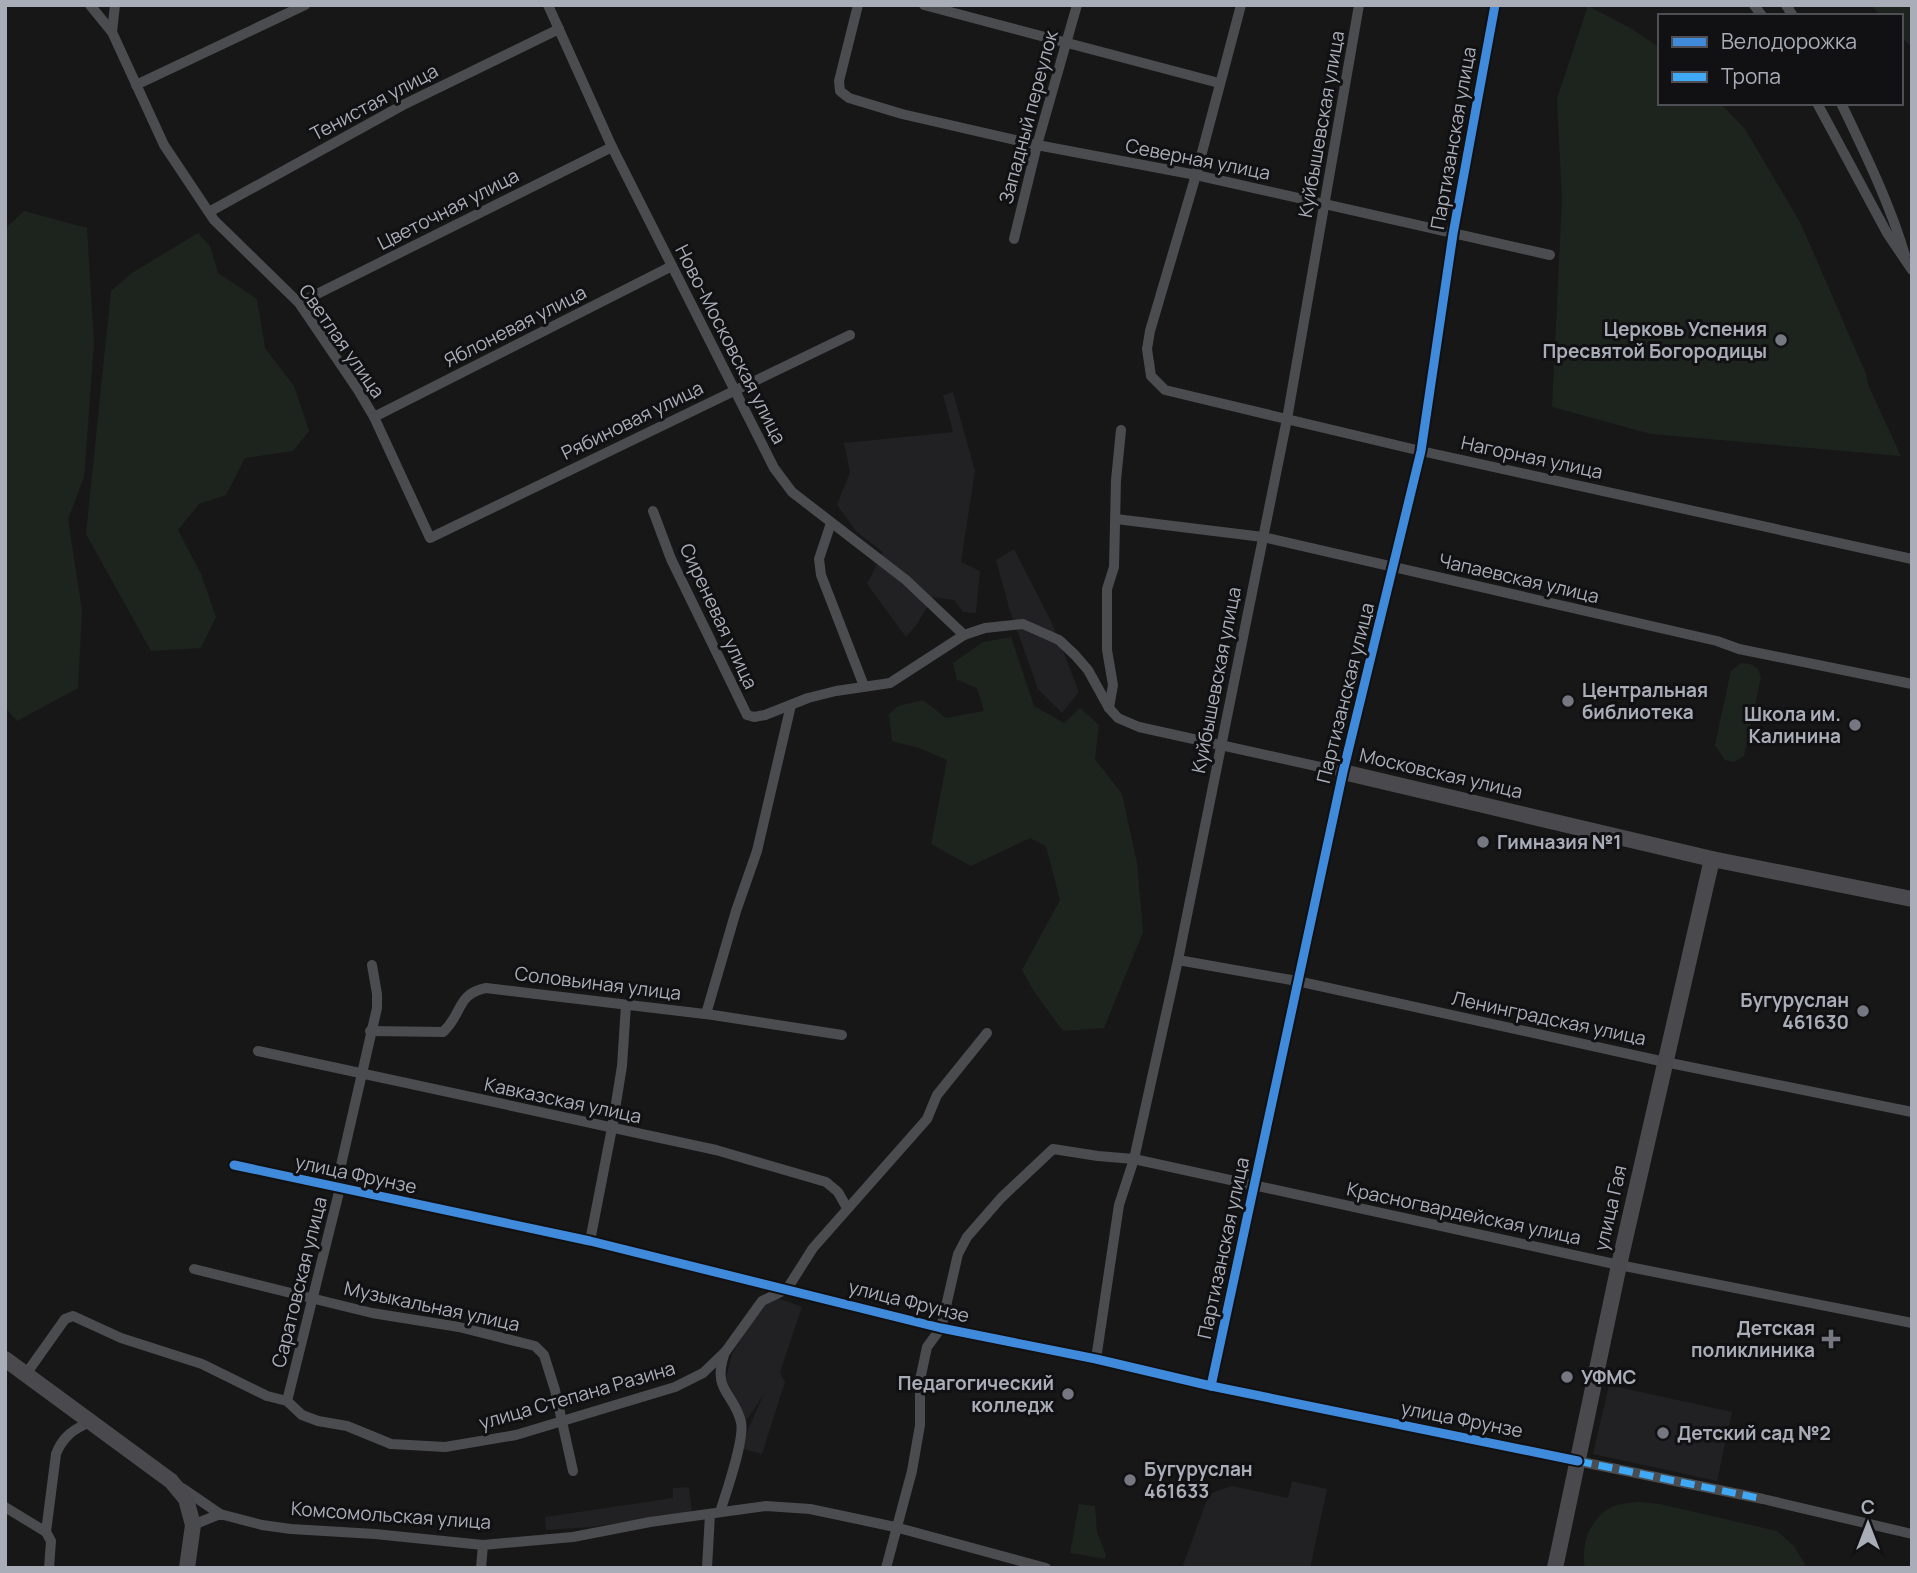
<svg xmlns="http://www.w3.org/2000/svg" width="1917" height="1573" viewBox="0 0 1917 1573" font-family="Manrope,sans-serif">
<rect width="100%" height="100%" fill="#171717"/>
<g fill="#212123">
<path d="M 953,392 L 975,471 L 961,562 L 980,571 L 976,613 L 963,612 L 954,600 L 933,597 L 917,624 L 906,637 L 867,584 L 883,552 L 857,532 L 837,505 L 850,472 L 844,443 L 953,432 L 943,395 Z"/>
<path d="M 1014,549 L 1051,621 L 1079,692 L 1062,713 L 1038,689 L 1009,608 L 996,560 Z"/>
<path d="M 775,1297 L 802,1307 L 780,1372 L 785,1382 L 762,1454 L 743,1449 L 748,1429 L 764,1394 L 748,1418 L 743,1420 L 726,1378 L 732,1354 L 762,1305 Z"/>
<path d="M 1609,1385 L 1732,1412 L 1717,1481 L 1593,1454 Z"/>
<path d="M 1292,1481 L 1327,1489 L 1310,1568 L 1182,1568 L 1209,1494 L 1232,1486 L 1288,1498 Z"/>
<path d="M 689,1487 L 692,1512 L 591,1527 L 546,1530 L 545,1517 L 673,1498 L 673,1488 Z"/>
</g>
<g fill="#1d241e">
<path d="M 1871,5 L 1912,5 L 1912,47 L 1901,37 L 1901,16 L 1881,16 Z"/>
<path d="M 1588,6 L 1632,29 L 1660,48 L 1660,103 L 1720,103 L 1745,129 L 1801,224 L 1866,374 L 1869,387 L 1901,456 L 1651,434 L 1552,407 L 1562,200 L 1557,99 Z"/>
<path d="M 24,211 L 87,228 L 94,344 L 84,477 L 68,519 L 82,611 L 78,688 L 17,721 L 5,707 L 5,229 Z"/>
<path d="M 198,233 L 210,246 L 218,273 L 257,299 L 265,348 L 294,386 L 309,431 L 293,451 L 245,458 L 226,495 L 199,504 L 178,530 L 201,574 L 216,617 L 201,648 L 151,651 L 86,534 L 111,291 L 132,273 Z"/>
<path d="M 1011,637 L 1034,706 L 1064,723 L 1080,708 L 1099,725 L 1095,759 L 1122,794 L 1137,863 L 1143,932 L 1104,1028 L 1063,1031 L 1035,993 L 1022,970 L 1060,900 L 1046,846 L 1030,838 L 971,866 L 931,844 L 947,760 L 919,748 L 892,741 L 889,714 L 898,706 L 923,700 L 946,718 L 984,711 L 977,688 L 957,680 L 953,663 L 983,642 Z"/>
<path d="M 1741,663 L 1750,664 L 1758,669 L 1761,677 L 1744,756 L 1734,762 L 1725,760 L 1715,745 L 1731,671 Z"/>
<path d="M 1639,1502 L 1660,1504 L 1777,1531 L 1794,1546 L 1807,1568 L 1585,1568 C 1580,1547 1590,1518 1610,1508 C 1619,1503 1629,1503 1639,1502 Z"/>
<path d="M 1079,1504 L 1095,1506 L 1097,1532 L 1106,1555 L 1105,1559 L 1070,1553 Z"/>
</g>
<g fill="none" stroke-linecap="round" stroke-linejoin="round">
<g stroke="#4b4c50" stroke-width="10">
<path d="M 90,5 L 112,32 L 164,145 L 214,220 L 299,303 L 358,390 L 374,417 L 430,538 L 850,335"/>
<path d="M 548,5 L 612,147 L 774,468 L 792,492 L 906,580 L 964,635"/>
<path d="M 858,5 L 839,81 L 840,91 L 849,98 L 902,114 L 1037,145 L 1196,175 L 1550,255"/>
<path d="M 924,5 L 1219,83"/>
<path d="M 1241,5 L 1196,175 L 1150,331 L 1147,349 L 1151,376 L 1165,390 L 1421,451 L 1912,559"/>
<path d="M 1754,5 L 1762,16"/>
<path d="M 1786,5 L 1793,16"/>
<path d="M 112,32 L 115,5"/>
<path d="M 136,85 L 305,5"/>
<path d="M 1817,103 L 1887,233 L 1912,270"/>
<path d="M 1841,103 C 1865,153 1889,202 1905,255"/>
<path d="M 209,212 L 403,105 L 559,29"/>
<path d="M 1014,239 L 1037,145 L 1077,5"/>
<path d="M 299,303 L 612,147"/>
<path d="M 374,417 L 672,266"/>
<path d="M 653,511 L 671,559 L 747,715 L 754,717 L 765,715 L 808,698 L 836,691 L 890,683 L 964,635 L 985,628 L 1023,624 L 1059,640 L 1075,655 L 1088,670 L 1109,708 L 1118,718 L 1139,727 L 1343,772"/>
<path d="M 1116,519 L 1263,537 L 1717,641 L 1739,649 L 1912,684"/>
<path d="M 831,523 L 819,559 L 821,575 L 864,686"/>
<path d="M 1109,708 L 1113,685 L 1107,650 L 1107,589 L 1114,567 L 1116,480 L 1121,430"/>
<path d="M 1178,960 L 1297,981 L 1665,1062 L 1912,1112"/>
<path d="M 706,1014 L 736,911 L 757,851 L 791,705"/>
<path d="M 370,1031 L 443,1032 C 463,1014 456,994 486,988 L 713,1015 L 842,1035"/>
<path d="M 258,1051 L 716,1150 L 826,1182 L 838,1192 L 847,1208"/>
<path d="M 234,1165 L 590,1241 L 941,1328 L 1096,1359 L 1211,1386 L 1763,1499 L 1912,1534"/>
<path d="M 590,1241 L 612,1128 L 622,1066 L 626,1005"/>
<path d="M 194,1269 L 327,1302 L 372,1313 L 459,1327 L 535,1346 L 544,1355 L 555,1390 L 573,1471"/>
<path d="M 1096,1359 L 1119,1205 L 1134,1159 L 1178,960 L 1287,419 L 1359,5"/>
<path d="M 26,1374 L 65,1319 L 73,1316 L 121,1338 L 202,1364 L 267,1396 L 287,1401 L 302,1415 L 318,1421 L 347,1426 L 391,1444 L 445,1447 L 516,1435 L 675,1387 L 703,1373 L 726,1351 L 762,1301 L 787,1289 L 813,1248 L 927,1119 L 937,1095 L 987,1033"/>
<path d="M 1211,1386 L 1343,772 L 1421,451 L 1453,234 L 1495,5"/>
<path d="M 287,1401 L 340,1188 L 338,1178 L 377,1008 L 377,994 L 372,965"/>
<path d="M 182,1488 L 220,1514"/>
<path d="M 5,1507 L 46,1532"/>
<path d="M 720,1512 C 726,1493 745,1439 741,1422 C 734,1392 711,1391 725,1352"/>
<path d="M 193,1525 L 220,1514 L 262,1525 L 291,1529 L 375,1534 L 483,1545 L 573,1537 L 650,1522 L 766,1506 L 810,1509 L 895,1527 L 1046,1568"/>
<path d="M 49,1568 L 51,1541 L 46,1532 L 56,1454 C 63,1436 74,1429 90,1422"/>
<path d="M 481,1568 L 483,1545"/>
<path d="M 707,1568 L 710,1514"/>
<path d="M 886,1568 L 912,1471 L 920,1425 L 920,1380 L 927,1347 L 941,1328 L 958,1254 L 967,1237 L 1001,1198 L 1053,1149 L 1098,1156 L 1134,1159 L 1619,1265 L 1912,1323"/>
</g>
<g stroke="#4a4a4e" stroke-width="16">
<path d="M 1343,772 L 1712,859 L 1912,899"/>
<path d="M 5,1359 L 171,1481 L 186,1499 L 193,1525 L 187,1568"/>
<path d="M 1555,1568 L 1619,1265 L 1712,859"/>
</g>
<path stroke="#3fa9f5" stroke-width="7" stroke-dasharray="14 7" stroke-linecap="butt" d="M 1578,1461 L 1763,1499"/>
<defs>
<g id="cycleway">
<path d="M 234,1165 L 590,1241 L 941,1328 L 1096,1359 L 1211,1386 L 1578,1461"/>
<path d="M 1211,1386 L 1343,772 L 1421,451 L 1453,234 L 1495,5"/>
</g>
</defs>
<use href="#cycleway" stroke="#111113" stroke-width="13"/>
<use href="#cycleway" stroke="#408adc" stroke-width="9"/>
</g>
<g fill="#757880" stroke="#111113" stroke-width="2.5">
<circle cx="1781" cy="340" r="7"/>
<circle cx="1568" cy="701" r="7"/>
<circle cx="1855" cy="725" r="7"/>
<circle cx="1483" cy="842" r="7"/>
<circle cx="1863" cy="1011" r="7"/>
<path d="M1827.5 1328.5h7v7h7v7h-7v7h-7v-7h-7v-7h7z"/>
<circle cx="1567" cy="1377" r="7"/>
<circle cx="1068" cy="1394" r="7"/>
<circle cx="1663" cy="1433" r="7"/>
<circle cx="1130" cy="1480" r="7"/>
</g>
<g text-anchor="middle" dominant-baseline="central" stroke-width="6" stroke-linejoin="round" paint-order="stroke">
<g font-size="19" fill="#a8adb8" stroke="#111113">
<text transform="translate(374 102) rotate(-28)">Тенистая улица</text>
<text transform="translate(1028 117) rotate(-75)">Западный переулок</text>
<text transform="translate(1321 124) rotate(-80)">Куйбышевская улица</text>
<text transform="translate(1453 138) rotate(-80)">Партизанская улица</text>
<text transform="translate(1198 159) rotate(11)">Северная улица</text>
<text transform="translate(448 209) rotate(-27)">Цветочная улица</text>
<text transform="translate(515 326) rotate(-27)">Яблоневая улица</text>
<text transform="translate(342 341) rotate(55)">Светлая улица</text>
<text transform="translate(731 344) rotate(63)">Ново-Московская улица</text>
<text transform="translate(632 420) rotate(-26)">Рябиновая улица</text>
<text transform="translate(1532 457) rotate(12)">Нагорная улица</text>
<text transform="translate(1519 578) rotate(13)">Чапаевская улица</text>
<text transform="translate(719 616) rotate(65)">Сиреневая улица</text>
<text transform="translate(1216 680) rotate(-79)">Куйбышевская улица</text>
<text transform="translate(1345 693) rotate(-76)">Партизанская улица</text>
<text transform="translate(1441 773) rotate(13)">Московская улица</text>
<text transform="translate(598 983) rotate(7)">Соловьиная улица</text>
<text transform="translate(1549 1018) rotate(12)">Ленинградская улица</text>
<text transform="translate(563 1100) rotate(12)">Кавказская улица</text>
<text transform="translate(356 1174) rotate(12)">улица Фрунзе</text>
<text transform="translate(1610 1208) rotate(-77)">улица Гая</text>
<text transform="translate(1464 1213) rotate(12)">Красногвардейская улица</text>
<text transform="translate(1223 1248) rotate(-78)">Партизанская улица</text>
<text transform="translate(299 1282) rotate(-76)">Саратовская улица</text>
<text transform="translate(909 1301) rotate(14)">улица Фрунзе</text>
<text transform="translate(432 1306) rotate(12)">Музыкальная улица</text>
<text transform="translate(577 1395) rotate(-16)">улица Степана Разина</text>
<text transform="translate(1462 1419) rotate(11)">улица Фрунзе</text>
<text transform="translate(391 1515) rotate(4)">Комсомольская улица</text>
</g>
<g font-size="19" font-weight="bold" fill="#a8adb8" stroke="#111113" text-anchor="end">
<text x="1767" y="329">Церковь Успения<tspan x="1767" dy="22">Пресвятой Богородицы</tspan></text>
<text x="1582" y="690" text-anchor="start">Центральная<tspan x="1582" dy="22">библиотека</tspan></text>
<text x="1841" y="714">Школа им.<tspan x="1841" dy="22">Калинина</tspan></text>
<text x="1497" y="842" text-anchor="start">Гимназия №1</text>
<text x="1849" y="1000">Бугуруслан<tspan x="1849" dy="22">461630</tspan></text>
<text x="1815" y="1328">Детская<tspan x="1815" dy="22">поликлиника</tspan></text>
<text x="1581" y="1377" text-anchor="start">УФМС</text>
<text x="1054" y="1383">Педагогический<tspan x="1054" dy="22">колледж</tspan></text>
<text x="1677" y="1433" text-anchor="start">Детский сад №2</text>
<text x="1144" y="1469" text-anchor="start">Бугуруслан<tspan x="1144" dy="22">461633</tspan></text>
</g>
</g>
<rect width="1917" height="1573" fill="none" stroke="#a8adb8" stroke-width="14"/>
<rect x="1658" y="14" width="245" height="91" fill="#111113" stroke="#4d4f55" stroke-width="2"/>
<rect x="1672" y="37" width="35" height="10" fill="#408adc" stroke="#4d4f55" stroke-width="2"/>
<text x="1721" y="49" font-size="21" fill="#a8adb8">Велодорожка</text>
<rect x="1672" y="72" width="35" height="10" fill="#3fa9f5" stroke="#4d4f55" stroke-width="2"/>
<text x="1721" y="84" font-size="21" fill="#a8adb8">Тропа</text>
<g transform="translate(1868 1524)" stroke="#111113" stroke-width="5" paint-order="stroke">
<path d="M0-5L12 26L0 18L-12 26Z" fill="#a8adb8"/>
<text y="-10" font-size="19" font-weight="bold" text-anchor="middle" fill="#a8adb8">С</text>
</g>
</svg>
